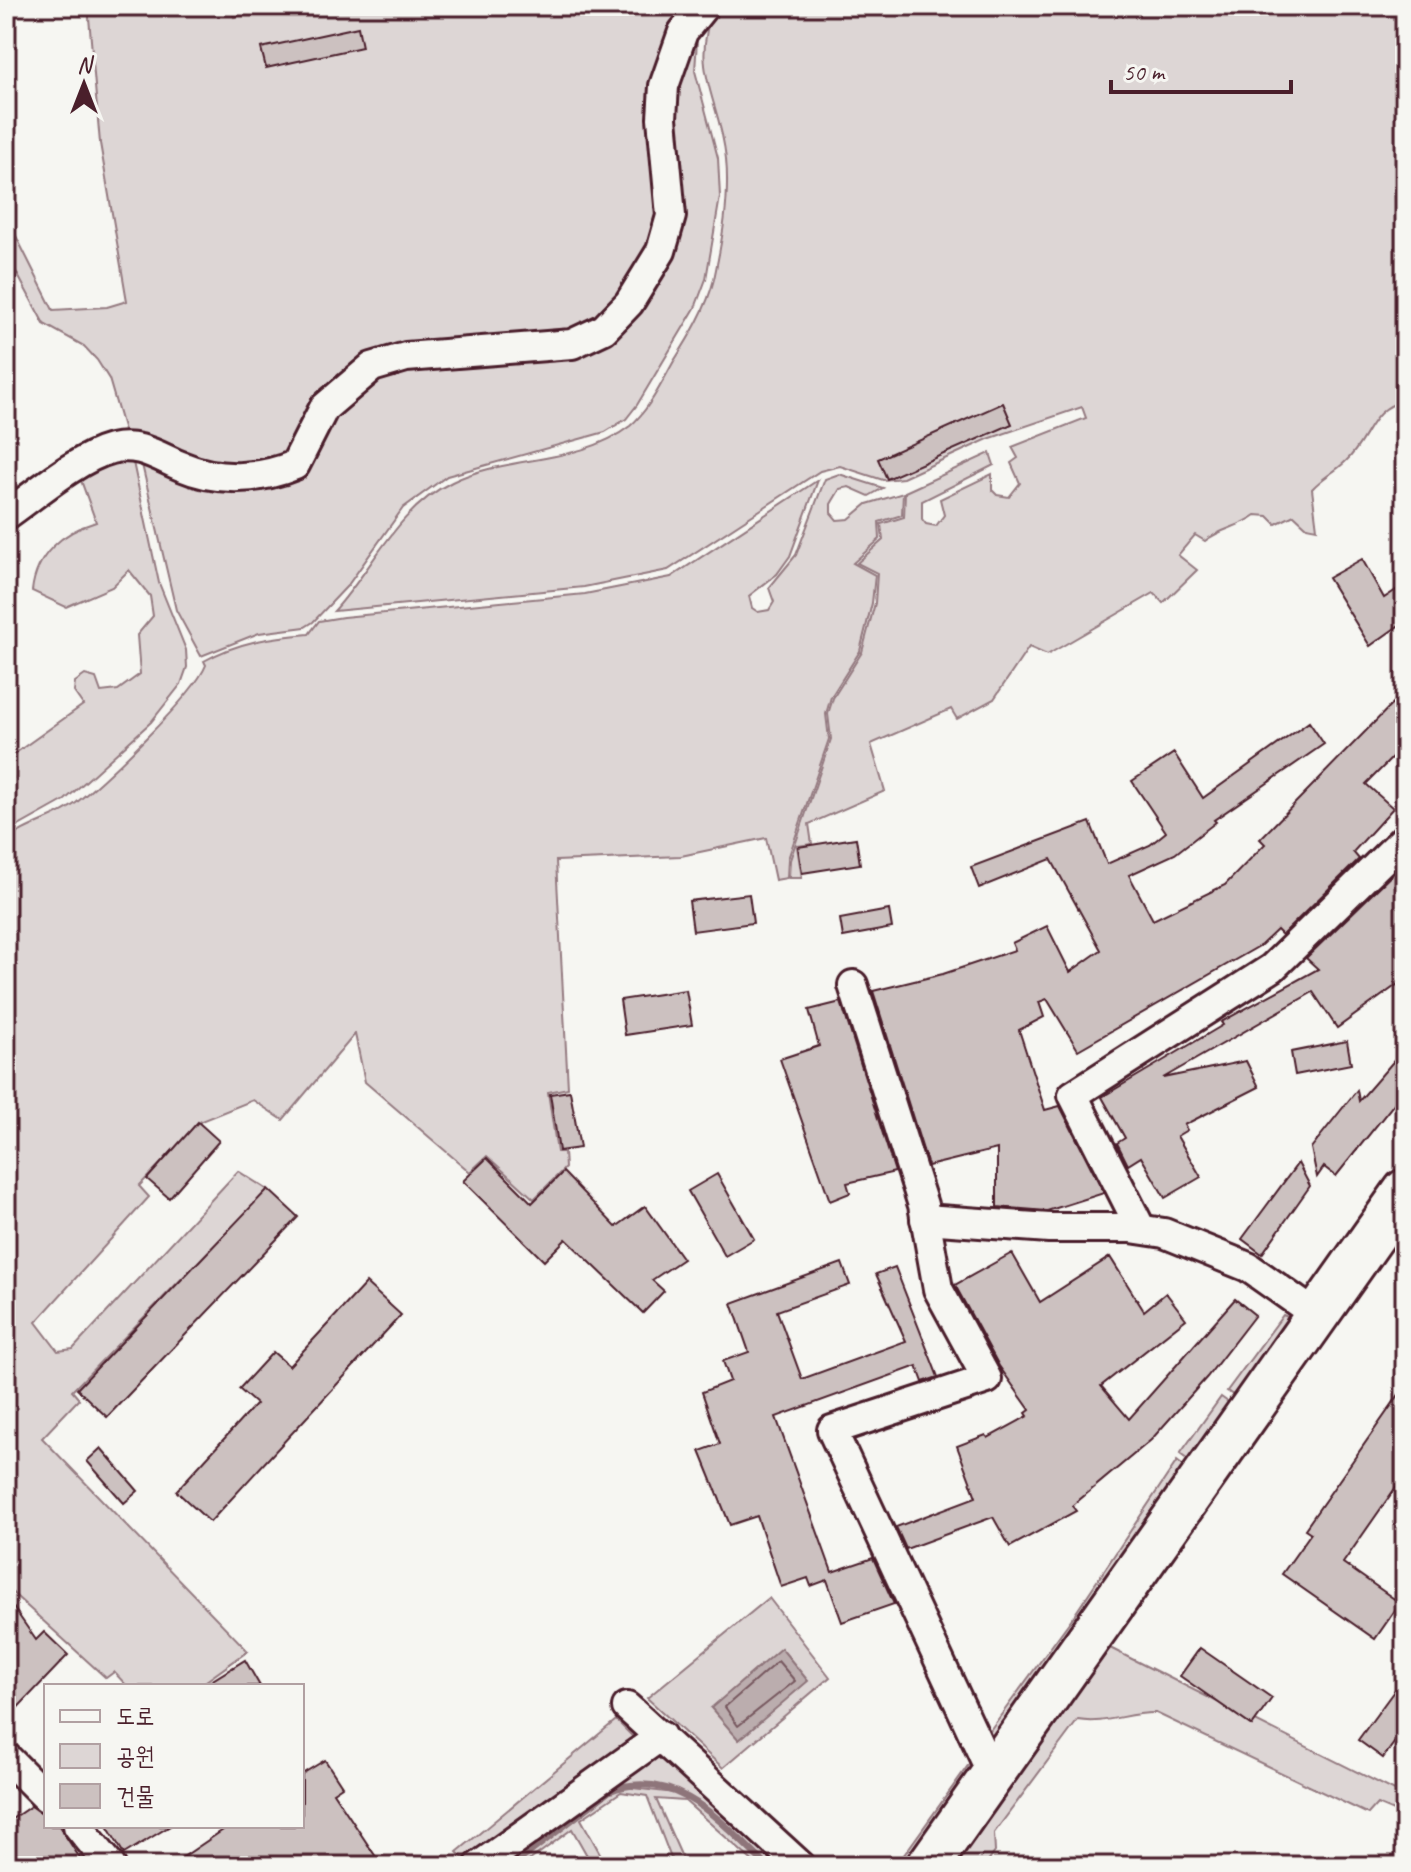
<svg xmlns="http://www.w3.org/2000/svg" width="1411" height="1872" viewBox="0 0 1411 1872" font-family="Caveat,'Poor Story',sans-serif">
<rect width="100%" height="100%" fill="#f6f6f2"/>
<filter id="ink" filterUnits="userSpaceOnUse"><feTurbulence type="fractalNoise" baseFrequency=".0125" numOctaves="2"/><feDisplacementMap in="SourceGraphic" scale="16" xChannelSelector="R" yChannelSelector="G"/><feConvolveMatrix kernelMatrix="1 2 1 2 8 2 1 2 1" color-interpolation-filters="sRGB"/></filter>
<g filter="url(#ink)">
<g fill="#ddd6d5" stroke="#947a80" stroke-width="2">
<path d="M 88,6 L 230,6 L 234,17 L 269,6 L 700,6 L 677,32 L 655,228 L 649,249 L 628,285 L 583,331 L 363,359 C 331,378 317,419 301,451 L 234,471 L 127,441 L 109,379 L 97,360 L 84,346 L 44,324 L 6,253 L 6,216 L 53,310 L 107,307 L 127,301 L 100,143 Z"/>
<path d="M 714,6 L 1405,6 L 1405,401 C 1370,407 1369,440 1346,461 C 1335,472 1323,477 1312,489 L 1317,529 L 1307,527 L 1294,515 L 1276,524 L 1268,516 L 1256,515 C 1238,528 1221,528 1205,541 L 1195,535 L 1178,555 L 1197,570 L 1163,603 L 1154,593 L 1047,655 L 1029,647 L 994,699 L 957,719 L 951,709 L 871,744 L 885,791 L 809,824 L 812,844 L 797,846 L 802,878 L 789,878 L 790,860 L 831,739 L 828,714 L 833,698 L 862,652 L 875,603 L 877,573 L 857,563 L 883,540 L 881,524 L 904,517 L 905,492 L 990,453 L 994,465 L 922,501 L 922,519 L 926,524 L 936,526 L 944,515 L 940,499 L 992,474 L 992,490 L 997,495 L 1009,497 L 1020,483 L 1011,463 L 1018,458 L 1012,447 L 1086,418 L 1082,407 L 988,439 L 903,478 L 883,480 L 840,466 L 820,471 L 668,570 L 584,587 L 334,611 C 373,568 397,509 452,482 C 507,455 580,465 630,426 C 649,410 662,382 674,361 C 690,336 707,308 714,279 C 722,241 730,199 726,159 C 720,97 689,73 714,6 Z"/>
<path d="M 698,25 L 695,71 L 718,158 L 720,197 L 706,279 L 695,308 L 637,405 L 626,419 L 605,432 L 447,476 L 403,508 L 348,585 L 313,622 L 305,627 L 259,633 L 201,656 L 176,610 L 140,456 L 250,488 L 281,485 L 331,417 L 386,368 L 547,353 L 660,273 L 666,118 Z"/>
<path d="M 131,453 L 159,583 L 186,650 L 187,667 L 181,684 L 151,722 L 65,800 L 6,833 L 6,784 L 13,778 L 8,765 L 17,752 L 83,705 L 74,692 L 75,682 L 85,675 L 96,678 L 101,692 L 118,690 L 140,674 L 137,635 L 153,616 L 150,596 L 129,570 L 112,587 L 66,607 L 32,591 C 36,554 63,532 96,522 L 78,472 Z"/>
<path d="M 839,474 L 883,488 L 869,496 L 849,487 L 840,489 L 831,504 L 831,513 L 837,520 L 849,519 L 867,504 L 903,493 L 902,515 L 879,522 L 880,539 L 853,563 L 875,575 L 872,603 L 860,651 L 831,697 L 826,714 L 829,739 L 788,859 L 787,878 L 775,880 L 766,838 L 681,856 L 556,861 L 568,1088 L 548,1092 L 557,1152 L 564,1152 L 565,1168 L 534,1199 L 487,1156 L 470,1172 L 365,1082 L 355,1034 L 283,1120 L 253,1100 L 201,1121 L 139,1186 L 149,1197 L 36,1322 L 58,1351 L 73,1349 L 238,1171 L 268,1190 L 72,1391 L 79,1399 L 42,1438 L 248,1651 L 199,1686 L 127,1686 L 114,1672 L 106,1678 L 6,1587 L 6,842 C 25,824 55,820 76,803 C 104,780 194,696 206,665 L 204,661 C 238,642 271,637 309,634 L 319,621 L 343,617 L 585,594 L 671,577 L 818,480 L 790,556 L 777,574 L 749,596 L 752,608 L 758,612 L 769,610 L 774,602 L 769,588 L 796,555 L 825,479 Z"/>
<path d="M 1283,1315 L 1297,1321 L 1242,1401 L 1227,1391 Z"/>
<path d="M 1221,1397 L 1238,1409 L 1195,1465 L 1180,1454 Z"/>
<path d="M 1177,1461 L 1191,1472 L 999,1749 L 985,1737 L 1075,1614 Z"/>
<path d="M 769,1598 L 830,1677 L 723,1768 L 647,1698 Z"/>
<path d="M 1110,1648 L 1405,1796 L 1405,1816 L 1377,1804 L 1368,1814 L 1156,1713 C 1128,1712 1106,1725 1078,1720 L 994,1833 L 995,1852 L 985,1866 L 944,1866 L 1092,1657 L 1099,1663 Z"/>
<path d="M 616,1720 L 636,1740 L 467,1862 L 457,1852 Z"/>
<path d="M 656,1750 L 792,1866 L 768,1866 C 726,1825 675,1762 609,1791 L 510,1866 L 489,1866 Z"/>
<path d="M 972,1760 L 979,1773 L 915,1866 L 896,1866 Z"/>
<path d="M 624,1787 L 683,1794 L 704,1808 L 765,1866 L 758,1866 L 685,1801 L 656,1799 L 686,1866 L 674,1866 L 647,1796 L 621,1792 L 581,1819 L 607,1866 L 593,1866 L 572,1829 L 522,1866 L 515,1866 L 610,1793 Z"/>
</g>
<path fill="#bbadae" stroke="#8e747a" stroke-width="2" d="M 781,1648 L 808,1681 L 739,1740 L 711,1708 Z"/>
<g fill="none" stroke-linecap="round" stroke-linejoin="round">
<path stroke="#77585f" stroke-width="2" d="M 778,1661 L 795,1681 L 738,1726 L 725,1707 Z"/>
<path stroke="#8e747a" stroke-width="7" d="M 512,1866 L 609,1791 C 676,1765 724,1825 767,1866"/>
</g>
<g fill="#ccc1c0" stroke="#4a1f2b" stroke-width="2">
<path d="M 358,27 L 362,47 L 266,68 L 261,48 Z"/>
<path d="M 1003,403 L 1012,424 L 887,479 L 878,459 Z"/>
<path d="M 1362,559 L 1384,598 L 1405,584 L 1405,621 L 1370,646 L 1328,578 Z"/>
<path d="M 1405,691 L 1405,769 L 1393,757 L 1366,784 L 1393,808 L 1353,852 L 1359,859 L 1282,935 L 1277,930 L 1261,945 L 1078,1050 L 1047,999 L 1039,1002 L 1044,1017 L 1019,1030 L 1045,1110 L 1060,1106 L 1104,1193 L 1047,1211 L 997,1207 L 997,1149 L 928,1166 L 873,991 L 943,974 L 1015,950 L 1012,943 L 1047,926 L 1070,972 L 1101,950 L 1051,859 L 979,888 L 971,867 L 1090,822 L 1107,864 L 1150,845 L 1166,832 L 1132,781 L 1174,753 L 1203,798 L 1309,722 L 1324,744 L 1214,820 L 1216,822 L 1175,854 L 1129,875 L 1153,920 L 1225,885 L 1265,844 L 1260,839 Z"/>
<path d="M 856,838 L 860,864 L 802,873 L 798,847 Z"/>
<path d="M 1405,862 L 1405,979 L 1337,1028 L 1313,992 L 1163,1078 L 1246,1061 L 1259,1087 L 1184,1125 L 1187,1130 L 1177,1136 L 1201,1177 L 1165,1198 L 1141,1157 L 1128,1165 L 1117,1143 L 1125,1138 L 1102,1097 L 1223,1025 L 1221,1022 L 1318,969 L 1306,958 Z"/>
<path d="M 749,894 L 753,923 L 693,931 L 689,901 Z"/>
<path d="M 889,910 L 892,928 L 843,937 L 840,919 Z"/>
<path d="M 686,990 L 692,1025 L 625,1035 L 620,1000 Z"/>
<path d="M 841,1002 L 895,1172 L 847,1183 L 850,1193 L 830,1201 L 780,1059 L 819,1046 L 809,1010 Z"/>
<path d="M 1347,1041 L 1351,1064 L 1295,1075 L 1291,1052 Z"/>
<path d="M 1405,1048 L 1405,1090 L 1336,1176 L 1324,1167 L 1317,1177 L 1311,1148 L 1357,1090 L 1359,1101 Z"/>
<path d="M 570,1091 L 580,1148 L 559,1151 L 550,1094 Z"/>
<path d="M 198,1122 L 219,1141 L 169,1198 L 147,1179 Z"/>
<path d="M 487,1158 L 532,1203 L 563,1172 L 616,1227 L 645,1206 L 683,1259 L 652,1280 L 664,1291 L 643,1313 L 566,1239 L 544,1261 L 463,1181 Z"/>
<path d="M 1298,1163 L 1310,1186 L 1262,1254 L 1242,1239 Z"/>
<path d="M 717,1174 L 754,1239 L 725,1256 L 688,1191 Z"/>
<path d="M 268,1189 L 298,1217 L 107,1417 L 77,1389 Z"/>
<path d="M 1012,1253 L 1040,1302 L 1110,1257 L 1144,1311 L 1166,1293 L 1186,1319 L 1101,1386 L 1129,1419 L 1235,1299 L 1255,1315 L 1207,1377 L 1151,1440 L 1072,1506 L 1076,1511 L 1010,1547 L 993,1517 L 906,1549 L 896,1527 L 976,1497 L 957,1446 L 986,1435 L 988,1438 L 1028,1416 L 1026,1413 L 1030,1410 L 999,1366 L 955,1285 Z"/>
<path d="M 842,1263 L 850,1285 L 777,1311 L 802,1379 L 906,1341 L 876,1274 L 895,1267 L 938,1377 L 923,1382 L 917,1366 L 776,1417 L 832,1572 L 873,1558 L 894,1604 L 842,1622 L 827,1580 L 811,1586 L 808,1578 L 781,1587 L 757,1516 L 730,1525 L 700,1451 L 720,1444 L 702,1392 L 730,1381 L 723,1361 L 749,1352 L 732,1303 Z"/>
<path d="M 366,1283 L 401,1315 L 210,1522 L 176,1491 L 256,1404 L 239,1389 L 273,1352 L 289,1366 Z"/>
<path d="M 1405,1386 L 1405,1474 L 1343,1563 L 1400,1603 L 1375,1639 L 1282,1574 L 1311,1533 L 1305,1529 Z"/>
<path d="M 101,1448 L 138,1491 L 124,1503 L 87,1461 Z"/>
<path d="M 6,1597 L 36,1640 L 44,1632 L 68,1655 L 6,1720 Z"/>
<path d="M 1200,1648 L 1272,1698 L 1252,1726 L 1180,1676 Z"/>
<path d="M 245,1660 L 260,1686 L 203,1686 Z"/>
<path d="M 1405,1676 L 1405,1728 L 1383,1758 L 1358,1740 Z"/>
<path d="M 325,1760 L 342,1786 L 333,1792 L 382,1866 L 170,1866 L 229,1826 L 302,1826 L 302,1774 Z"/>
<path d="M 31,1806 L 46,1814 L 46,1826 L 59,1826 L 85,1866 L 6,1866 L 6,1823 Z"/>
<path d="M 107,1826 L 170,1826 L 124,1854 Z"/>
</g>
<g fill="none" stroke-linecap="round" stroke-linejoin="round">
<defs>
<g id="minor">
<path d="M 6,515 C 35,495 77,458 111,449 C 138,442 157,456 181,466 C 218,482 259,480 295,465 L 324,408 L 372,367 L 406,357 L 572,344 L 604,329 L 629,303 L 661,251 L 671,216 L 662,118 L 664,86 L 683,32 L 704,6"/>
<path d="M 853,985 L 923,1205 L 938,1289 L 987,1379 L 832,1430 L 992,1774"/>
<path d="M 925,1219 L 1049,1228 L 1131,1228 L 1164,1233 L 1248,1267 L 1316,1315"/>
<path d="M 1141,1229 L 1073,1095 L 1272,968 L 1405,838"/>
<path d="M 627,1707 L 801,1866"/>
<path d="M 6,1757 L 46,1797"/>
<path d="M 78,1826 L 111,1866"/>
<path d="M 479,1866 L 661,1736"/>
</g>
<path id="primary" d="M 928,1866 L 1405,1191"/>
</defs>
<use href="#minor" stroke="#4a1f2b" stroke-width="34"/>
<use href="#primary" stroke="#4a1f2b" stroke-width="48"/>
<use href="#minor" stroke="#f6f6f2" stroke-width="28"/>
<use href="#primary" stroke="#f6f6f2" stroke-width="42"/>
</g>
</g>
<rect width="1411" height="1872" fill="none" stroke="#f6f6f2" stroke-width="32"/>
<rect x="16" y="16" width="1379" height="1840" fill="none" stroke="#4a1f2b" stroke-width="3" filter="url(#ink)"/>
<rect x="44" y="1684" width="260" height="144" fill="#f6f6f2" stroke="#b1a0a2" stroke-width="2"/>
<rect x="60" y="1710" width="40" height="12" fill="#f6f6f2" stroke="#b1a0a2" stroke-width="2"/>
<text x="116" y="1724" font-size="24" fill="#4a1f2b">도로</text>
<rect x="60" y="1744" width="40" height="24" fill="#ddd6d5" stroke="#b1a0a2" stroke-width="2"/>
<text x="116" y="1764" font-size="24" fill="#4a1f2b">공원</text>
<rect x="60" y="1784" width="40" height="24" fill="#ccc1c0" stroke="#b1a0a2" stroke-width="2"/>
<text x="116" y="1804" font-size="24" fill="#4a1f2b">건물</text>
<g transform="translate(84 84)" stroke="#f6f6f2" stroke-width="6" paint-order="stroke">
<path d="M0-6L14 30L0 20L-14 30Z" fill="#4a1f2b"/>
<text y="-12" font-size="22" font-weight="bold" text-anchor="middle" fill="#4a1f2b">N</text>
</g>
<path d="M1111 80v12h180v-12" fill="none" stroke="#4a1f2b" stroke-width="4"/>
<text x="1123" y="80" font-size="24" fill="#4a1f2b" stroke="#f6f6f2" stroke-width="6" paint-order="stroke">50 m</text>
</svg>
